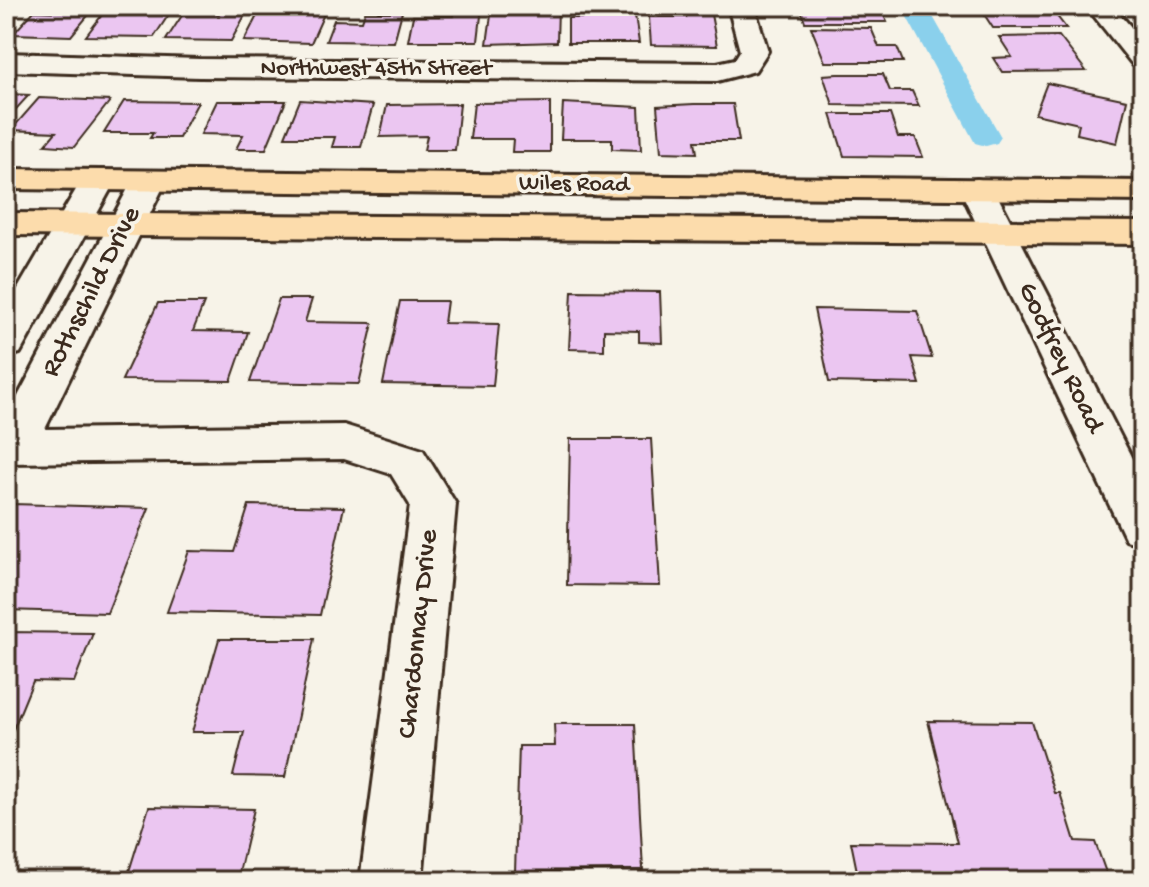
<svg xmlns="http://www.w3.org/2000/svg" width="1149" height="887" viewBox="0 0 1149 887" font-family="'Gochi Hand',sans-serif">
<rect width="100%" height="100%" fill="#f7f3e8"/>
<filter id="ink" filterUnits="userSpaceOnUse"><feTurbulence type="fractalNoise" baseFrequency=".0125" numOctaves="2"/><feDisplacementMap in="SourceGraphic" scale="16" xChannelSelector="R" yChannelSelector="G"/><feConvolveMatrix kernelMatrix="1 2 1 2 8 2 1 2 1" color-interpolation-filters="sRGB"/></filter>
<g filter="url(#ink)">
<g fill="none" stroke-linecap="round" stroke-linejoin="round">
<path fill="#8ad0ec" fill-rule="evenodd" d="M 901,6 L 927,6 L 1001,137 L 997,143 L 986,146 L 975,143 Z"/>
</g>
<g fill="#ebc6f1" stroke="#3b2a1e" stroke-width="2">
<path d="M 67,6 L 96,6 L 71,36 L 13,34 L 34,11 L 62,12 Z"/>
<path d="M 224,6 L 250,6 L 231,41 L 166,40 L 183,14 L 219,14 Z"/>
<path d="M 262,6 L 288,6 L 285,13 L 324,14 L 311,43 L 244,41 Z"/>
<path d="M 800,6 L 881,9 L 887,22 L 805,22 Z"/>
<path d="M 998,6 L 1049,6 L 1066,28 L 993,28 L 980,8 L 999,8 Z"/>
<path d="M 455,7 L 482,7 L 478,41 L 408,41 L 413,16 L 453,16 Z"/>
<path d="M 147,8 L 173,8 L 154,37 L 86,36 L 105,11 L 145,12 Z"/>
<path d="M 532,8 L 558,8 L 557,42 L 487,44 L 491,15 L 532,15 Z"/>
<path d="M 608,8 L 634,8 L 639,43 L 568,43 L 568,18 L 609,18 Z"/>
<path d="M 684,9 L 710,9 L 717,46 L 651,45 L 649,17 L 686,17 Z"/>
<path d="M 365,12 L 402,12 L 394,42 L 326,41 L 334,20 L 362,21 Z"/>
<path d="M 811,27 L 871,28 L 879,47 L 897,47 L 903,62 L 825,62 Z"/>
<path d="M 1059,36 L 1086,71 L 1002,72 L 993,58 L 1012,57 L 999,37 Z"/>
<path d="M 837,74 L 883,74 L 890,91 L 912,91 L 919,106 L 833,105 L 823,75 Z"/>
<path d="M 1047,83 L 1127,100 L 1117,143 L 1077,134 L 1079,124 L 1035,114 Z"/>
<path d="M 6,94 L 29,95 L 6,120 Z"/>
<path d="M 39,98 L 110,101 L 74,147 L 45,145 L 56,132 L 11,130 Z"/>
<path d="M 300,100 L 373,105 L 361,147 L 332,147 L 335,137 L 285,137 Z"/>
<path d="M 124,101 L 198,102 L 179,138 L 150,138 L 153,133 L 104,133 Z"/>
<path d="M 217,101 L 286,101 L 266,149 L 236,149 L 243,135 L 201,134 Z"/>
<path d="M 550,102 L 550,152 L 512,152 L 513,139 L 470,139 L 474,103 Z"/>
<path d="M 563,103 L 639,107 L 641,150 L 612,149 L 612,139 L 561,139 Z"/>
<path d="M 460,104 L 455,150 L 424,150 L 427,136 L 380,137 L 387,105 Z"/>
<path d="M 694,104 L 733,104 L 739,141 L 695,141 L 697,153 L 661,152 L 657,106 Z"/>
<path d="M 831,114 L 890,114 L 898,137 L 915,137 L 923,157 L 844,156 Z"/>
<path d="M 572,291 L 660,292 L 662,343 L 639,342 L 639,331 L 604,330 L 604,350 L 569,349 Z"/>
<path d="M 279,299 L 312,299 L 305,322 L 373,323 L 359,384 L 250,382 Z"/>
<path d="M 400,301 L 447,301 L 444,323 L 499,324 L 493,386 L 383,384 Z"/>
<path d="M 158,303 L 204,303 L 193,331 L 248,332 L 231,381 L 122,380 Z"/>
<path d="M 814,309 L 917,311 L 932,358 L 912,357 L 920,384 L 829,382 Z"/>
<path d="M 570,439 L 651,439 L 660,586 L 567,585 Z"/>
<path d="M 13,504 L 149,508 L 107,613 L 6,610 L 6,518 Z"/>
<path d="M 249,505 L 344,507 L 320,615 L 167,612 L 189,551 L 234,552 Z"/>
<path d="M 6,632 L 93,633 L 74,682 L 33,681 L 10,737 L 6,736 Z"/>
<path d="M 219,639 L 314,639 L 285,777 L 233,776 L 244,732 L 192,732 Z"/>
<path d="M 928,721 L 1032,722 L 1055,793 L 1060,793 L 1075,841 L 1095,842 L 1109,881 L 859,881 L 851,842 L 958,843 Z"/>
<path d="M 554,724 L 635,724 L 643,870 L 515,872 L 519,746 L 555,746 Z"/>
<path d="M 149,807 L 254,809 L 237,881 L 126,881 Z"/>
</g>
<g fill="none" stroke-linecap="round" stroke-linejoin="round">
<defs>
<g id="minor">
<path d="M 728,6 L 754,6 L 768,51 L 755,71 L 717,81 L 199,77 L 6,71 L 6,53 L 199,59 L 717,63 L 735,59 L 740,51 Z"/>
<path d="M 1086,6 L 1113,6 L 1143,41 L 1143,68 L 1133,65 Z"/>
<path d="M 98,171 L 110,174 L 115,181 L 20,353 L 6,357 L 6,309 L 81,181 L 86,174 Z"/>
<path d="M 149,171 L 161,174 L 166,181 L 45,429 L 344,425 L 423,450 L 456,504 L 422,881 L 360,881 L 410,505 L 391,474 L 344,459 L 6,463 L 6,419 L 132,181 L 137,174 Z"/>
<path d="M 977,179 L 989,182 L 994,189 L 1143,480 L 1143,545 L 1126,540 L 960,189 L 965,182 Z"/>
</g>
<g id="major">
<path d="M 6,169 L 1143,181 L 1143,201 L 6,189 Z"/>
<path d="M 6,213 L 1143,222 L 1143,244 L 6,235 Z"/>
</g>
</defs>
<use href="#minor" stroke="#3b2a1e" stroke-width="6"/>
<use href="#major" stroke="#3b2a1e" stroke-width="6"/>
<use href="#minor" fill="#f7f3e8" fill-rule="evenodd"/>
<use href="#major" fill="#fcdcac" fill-rule="evenodd"/>
</g>
</g>
<g text-anchor="middle" dominant-baseline="central" stroke-width="7" stroke-linejoin="round" paint-order="stroke">
<g font-size="24" fill="#3b2a1e" stroke="#f7f3e8">
<text x="376" y="69">Northwest 45th Street</text>
<text transform="translate(574 185) rotate(1)">Wiles Road</text>
</g>
<g font-size="28" fill="#3b2a1e" stroke="#f7f3e8">
<text transform="translate(92 292) rotate(-63)">Rothschild Drive</text>
<text transform="translate(1060 358) rotate(64)">Godfrey Road</text>
<text transform="translate(419 634) rotate(-84)">Chardonnay Drive</text>
</g>
</g>
<rect width="1149" height="887" fill="none" stroke="#f7f3e8" stroke-width="32"/>
<rect x="16" y="16" width="1117" height="855" fill="none" stroke="#3b2a1e" stroke-width="3" filter="url(#ink)"/>
</svg>
